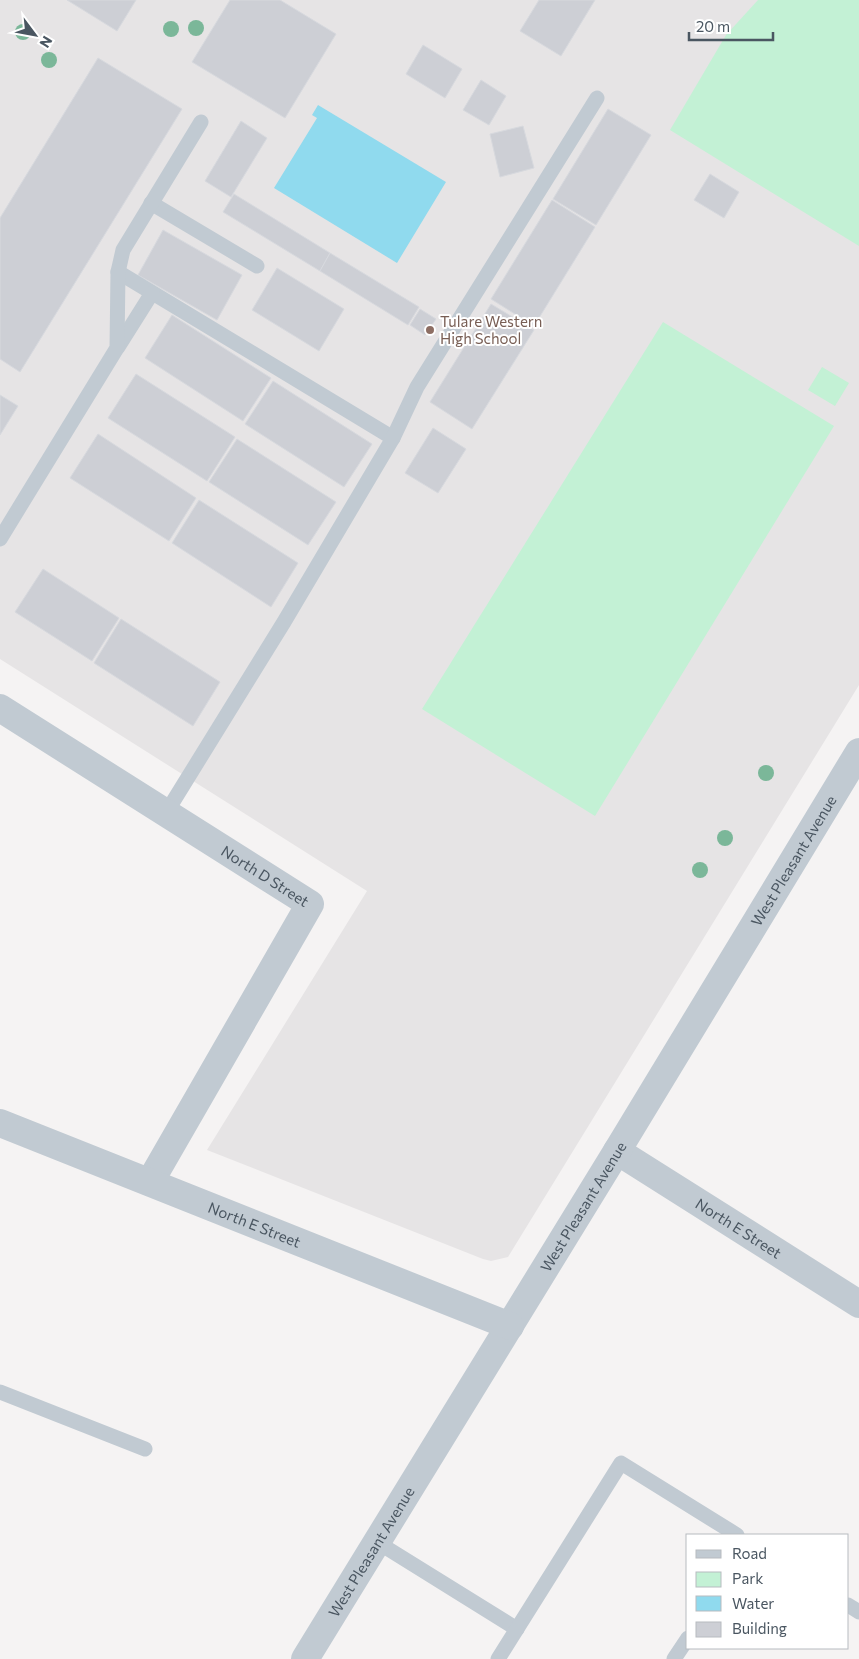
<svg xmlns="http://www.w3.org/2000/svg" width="859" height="1659" viewBox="0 0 859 1659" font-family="Commissioner,sans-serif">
<rect width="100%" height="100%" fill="#f5f3f3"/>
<path fill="#e6e4e5" d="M 0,0 L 859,0 L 859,685 L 508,1257 L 491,1261 L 483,1259 L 207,1150 L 367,891 L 0,659 Z"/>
<g fill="#c3f1d5">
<path d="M 758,0 L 859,0 L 859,246 L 670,130 L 726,35 Z"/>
<path d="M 663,322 L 834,426 L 595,816 L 422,709 Z"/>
<path d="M 822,367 L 849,383 L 835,406 L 808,390 Z"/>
</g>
<path fill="#90daee" d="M 318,105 L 446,182 L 397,263 L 274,188 L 317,118 L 312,115 Z"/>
<g fill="#cdcfd5" stroke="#d7d9de">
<path d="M 67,0 L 136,0 L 117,31 Z"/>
<path d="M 230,0 L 280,0 L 336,34 L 285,118 L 192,62 Z"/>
<path d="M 539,0 L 595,0 L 561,56 L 520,31 Z"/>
<path d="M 423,45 L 462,69 L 445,98 L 406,74 Z"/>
<path d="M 98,58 L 182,109 L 20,372 L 0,359 L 0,218 Z"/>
<path d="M 481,80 L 506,96 L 489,125 L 463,110 Z"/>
<path d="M 608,109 L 651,135 L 596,225 L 553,199 Z"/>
<path d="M 241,121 L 267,138 L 231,197 L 205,181 Z"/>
<path d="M 523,126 L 534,168 L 500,177 L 490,134 Z"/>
<path d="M 710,174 L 739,192 L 724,218 L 694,200 Z"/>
<path d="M 234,194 L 330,253 L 320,271 L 223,212 Z"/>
<path d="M 552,200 L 595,227 L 534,326 L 491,299 Z"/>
<path d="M 163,230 L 242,275 L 217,320 L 138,275 Z"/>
<path d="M 330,253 L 419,307 L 408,325 L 320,271 Z"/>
<path d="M 277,268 L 344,309 L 319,351 L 252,310 Z"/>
<path d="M 491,304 L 534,330 L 472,429 L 430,402 Z"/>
<path d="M 420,309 L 436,319 L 425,335 L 410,325 Z"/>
<path d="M 172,315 L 271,378 L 243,421 L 145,358 Z"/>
<path d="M 136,374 L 235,437 L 207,481 L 108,418 Z"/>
<path d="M 273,381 L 372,444 L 344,487 L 245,424 Z"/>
<path d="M 0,395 L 18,406 L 0,435 Z"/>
<path d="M 433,428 L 466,449 L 438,493 L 405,473 Z"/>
<path d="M 98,434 L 196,498 L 169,541 L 70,478 Z"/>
<path d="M 237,439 L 336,502 L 308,545 L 209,482 Z"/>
<path d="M 199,500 L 298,563 L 271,607 L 172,543 Z"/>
<path d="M 43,569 L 119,618 L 92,661 L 15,612 Z"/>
<path d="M 121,619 L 220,682 L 193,726 L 94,663 Z"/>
</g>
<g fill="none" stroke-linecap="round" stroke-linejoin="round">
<g stroke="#c1cad2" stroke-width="15">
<path d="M 151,203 L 257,266"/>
<path d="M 118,272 L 393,438"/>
<path d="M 118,347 L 152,293"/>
<path d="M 0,539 L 117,348 L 118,272 L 123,250 L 201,122"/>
<path d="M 166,813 L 284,622 L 393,438 L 417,387 L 597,98"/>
<path d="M 0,1392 L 145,1449"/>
<path d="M 377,1542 L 517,1629"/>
<path d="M 848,1605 L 859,1612"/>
<path d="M 498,1659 L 621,1463 L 737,1535"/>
<path d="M 674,1659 L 688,1638"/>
</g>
<g stroke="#c1cad2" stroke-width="28">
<path id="s1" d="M 0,708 L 310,904 L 150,1182"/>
<path id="s2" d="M 617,1151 L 859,1304"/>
<path id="s3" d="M 305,1659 L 617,1151 L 859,752"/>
</g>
<path stroke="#c1cad2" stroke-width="28" id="s4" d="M 0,1123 L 510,1326"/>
</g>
<g fill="#7bb799">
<circle cx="196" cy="28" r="8"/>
<circle cx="171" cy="29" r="8"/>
<circle cx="23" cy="32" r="8"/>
<circle cx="49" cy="60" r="8"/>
<circle cx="766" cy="773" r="8"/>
<circle cx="725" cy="838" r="8"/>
<circle cx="700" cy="870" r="8"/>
</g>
<circle fill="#8d6e63" stroke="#fff" stroke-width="2" cx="430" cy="330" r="5"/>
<g text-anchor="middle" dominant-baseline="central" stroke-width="4" stroke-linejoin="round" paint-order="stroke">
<g font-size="15" fill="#785e54" stroke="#fff" text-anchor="start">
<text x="440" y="321">Tulare Western<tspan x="440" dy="17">High School</tspan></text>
</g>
<g font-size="15" fill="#4a5661" stroke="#fff">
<text stroke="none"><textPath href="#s3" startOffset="936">West Pleasant Avenue</textPath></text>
<text stroke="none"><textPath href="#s1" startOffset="314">North D Street</textPath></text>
<text stroke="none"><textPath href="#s3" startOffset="531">West Pleasant Avenue</textPath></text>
<text stroke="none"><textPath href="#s4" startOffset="274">North E Street</textPath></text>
<text stroke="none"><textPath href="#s2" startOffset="144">North E Street</textPath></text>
<text stroke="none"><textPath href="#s3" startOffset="126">West Pleasant Avenue</textPath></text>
</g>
</g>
<rect x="686" y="1534" width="162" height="115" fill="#ffffff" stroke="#b7bbc0"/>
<rect x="696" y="1550" width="25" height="8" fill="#c1cad2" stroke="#b7bbc0"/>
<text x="732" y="1559" font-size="15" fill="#4a5661">Road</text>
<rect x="696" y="1572" width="25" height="15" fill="#c3f1d5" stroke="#b7bbc0"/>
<text x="732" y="1584" font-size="15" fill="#4a5661">Park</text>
<rect x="696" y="1596" width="25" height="15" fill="#90daee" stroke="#b7bbc0"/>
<text x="732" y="1609" font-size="15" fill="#4a5661">Water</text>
<rect x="696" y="1622" width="25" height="15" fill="#cdcfd5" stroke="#b7bbc0"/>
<text x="732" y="1634" font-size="15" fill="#4a5661">Building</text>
<g transform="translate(35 35) rotate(122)" stroke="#ffffff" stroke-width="4" paint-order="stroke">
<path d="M0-4L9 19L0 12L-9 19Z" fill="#4a5661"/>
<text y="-8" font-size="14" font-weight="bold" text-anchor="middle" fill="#4a5661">N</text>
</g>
<path d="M689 32v8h84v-8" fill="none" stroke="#4a5661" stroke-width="2.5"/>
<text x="696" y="32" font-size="15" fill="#4a5661" stroke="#ffffff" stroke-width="4" paint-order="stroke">20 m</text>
</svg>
